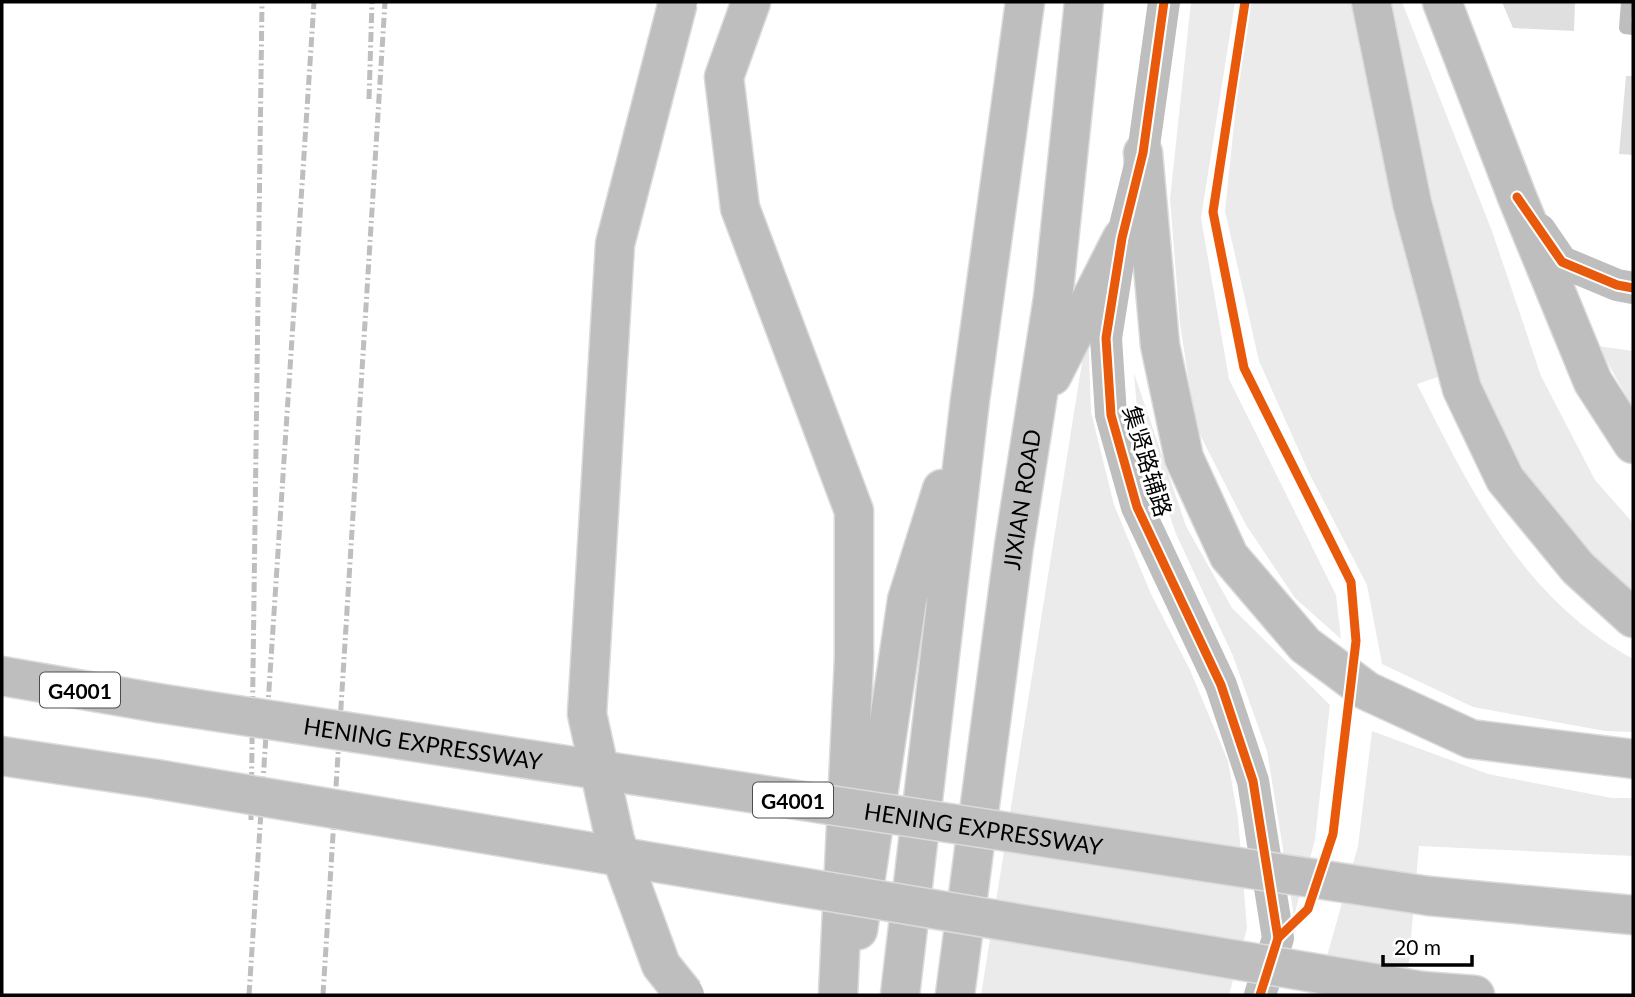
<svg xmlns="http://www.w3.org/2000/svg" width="1635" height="997" viewBox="0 0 1635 997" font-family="Lato,'Noto Sans SC',sans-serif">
<rect width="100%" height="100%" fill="#fff"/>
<g fill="#ebebeb">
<path d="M 1191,2 L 1235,2 L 1201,218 L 1229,379 L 1336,595 L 1341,639 L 1295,598 L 1246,525 L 1196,427 L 1180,324 L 1170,199 Z"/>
<path d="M 1250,2 L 1402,2 L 1492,231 L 1541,376 L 1595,480 L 1633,523 L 1633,595 L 1574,539 L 1507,454 L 1471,366 L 1417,384 C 1472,493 1522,597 1633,659 L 1633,732 L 1605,731 L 1473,707 L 1382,664 L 1367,585 L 1309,473 L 1259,361 L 1225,211 L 1242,47 Z"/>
<path d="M 1088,325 L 1091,412 L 1114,505 L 1151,594 L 1190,670 L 1228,761 L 1238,818 L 1247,928 L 1229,995 L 981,995 Z"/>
<path d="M 1598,346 L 1633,351 L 1633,407 L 1632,406 Z"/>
<path d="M 1134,373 L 1186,526 L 1232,608 L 1330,705 L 1315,840 L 1294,916 L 1267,751 L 1233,656 L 1176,534 L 1138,422 Z"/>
<path d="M 1372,731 L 1488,774 L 1612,798 L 1633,798 L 1633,856 L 1419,846 L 1406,995 L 1316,995 L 1358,846 Z"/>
</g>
<g fill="#dfdfdf">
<path d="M 1502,2 L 1575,2 L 1574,31 L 1513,28 Z"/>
<path d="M 1626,76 L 1633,76 L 1633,155 L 1619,154 Z"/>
</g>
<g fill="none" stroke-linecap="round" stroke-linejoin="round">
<defs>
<g id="trunk">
<path d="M 1052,376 L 1122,238"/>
<path d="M 858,930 L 907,600 L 942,489"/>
<path d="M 900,995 L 970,400 L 1025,2"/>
<path id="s1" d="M 955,995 L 1014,546 L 1053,298 L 1084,2"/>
</g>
<g id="motorway">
<path d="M 751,2 L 724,77 L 740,208 L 854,511 L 854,659 L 838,995"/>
<path d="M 1371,2 L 1412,203 L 1462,389 L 1505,479 L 1578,568 L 1633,618"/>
<path d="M 1442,2 L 1517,197 L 1593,382 L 1633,444"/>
<path d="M 1143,153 L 1160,345 L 1184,458 L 1229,556 L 1305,645 L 1367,691 L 1471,739 L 1633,759"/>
<path d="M 2,676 L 158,703"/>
<path d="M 2,756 L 156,779"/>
<path d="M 1429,896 L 1633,915"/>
<path d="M 1422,991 L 1475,995"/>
</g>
</defs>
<use href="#trunk" stroke="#dbdbdb" stroke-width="41"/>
<use href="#motorway" stroke="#dbdbdb" stroke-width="41"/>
<path stroke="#bebebe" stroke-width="12" d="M 1627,2 L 1625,28 L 1633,29"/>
<g stroke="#bebebe" stroke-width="32">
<path d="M 1164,2 L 1143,153 L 1122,238 L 1106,338 L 1111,415 L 1137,507 L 1221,685 L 1253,781 L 1278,938 L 1260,995"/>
<path d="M 1540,230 L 1562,262 L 1617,285 L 1633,288"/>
</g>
<use href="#trunk" stroke="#bebebe" stroke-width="38"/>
<use href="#motorway" stroke="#bebebe" stroke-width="38"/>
<g stroke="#bebebe" stroke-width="5" stroke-dasharray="10 3.5 2 3.5" stroke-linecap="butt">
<path d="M 369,99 L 372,2"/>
<path d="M 251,820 L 262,2"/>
<path d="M 249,995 L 314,2"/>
<path d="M 323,995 L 385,2"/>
</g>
<defs>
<g id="motorway-bridge">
<path d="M 678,2 L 615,244 L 587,714 L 615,840 L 661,965 L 685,995"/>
<path id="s2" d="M 158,703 L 1429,896"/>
<path d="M 156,779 L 1422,991"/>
</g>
</defs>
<use href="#motorway-bridge" stroke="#dbdbdb" stroke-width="41" stroke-linecap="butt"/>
<use href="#motorway-bridge" stroke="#bebebe" stroke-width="38"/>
<defs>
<g id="cycleway">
<path d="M 1164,2 L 1143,153 L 1122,238 L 1106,338 L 1111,415 L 1137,507 L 1221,685 L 1253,781 L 1278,938 L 1260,995"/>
<path d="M 1245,2 L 1213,212 L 1244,368 L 1351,582 L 1356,641 L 1333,834 L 1308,909 L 1278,938"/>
<path d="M 1517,197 L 1562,262 L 1617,285 L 1633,288"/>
</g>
</defs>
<use href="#cycleway" stroke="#fff" stroke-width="13"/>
<use href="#cycleway" stroke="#e8590c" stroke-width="9"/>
</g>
<g text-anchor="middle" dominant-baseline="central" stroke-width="6" stroke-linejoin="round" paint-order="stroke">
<g fill="#fff" stroke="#4c4c4c" stroke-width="2">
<rect x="40" y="672.5" width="80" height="35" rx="5"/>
<rect x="753" y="782.5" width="80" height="35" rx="5"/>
</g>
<g font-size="21" font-weight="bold" fill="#000">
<text x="80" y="690">G4001</text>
<text x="793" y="800">G4001</text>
</g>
<g font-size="23" fill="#000" stroke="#fff">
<text transform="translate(1148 461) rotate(73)">集贤路辅路</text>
<text stroke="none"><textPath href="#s1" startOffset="500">JIXIAN ROAD</textPath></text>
<text stroke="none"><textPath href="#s2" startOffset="268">HENING EXPRESSWAY</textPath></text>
<text stroke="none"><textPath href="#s2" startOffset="835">HENING EXPRESSWAY</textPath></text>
</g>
</g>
<rect width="1635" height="997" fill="none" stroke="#000000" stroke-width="7"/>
<path d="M1383 955v10h89v-10" fill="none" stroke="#000000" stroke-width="3.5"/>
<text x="1394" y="955" font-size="21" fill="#000000" stroke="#ffffff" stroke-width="5" paint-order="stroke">20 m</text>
</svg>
